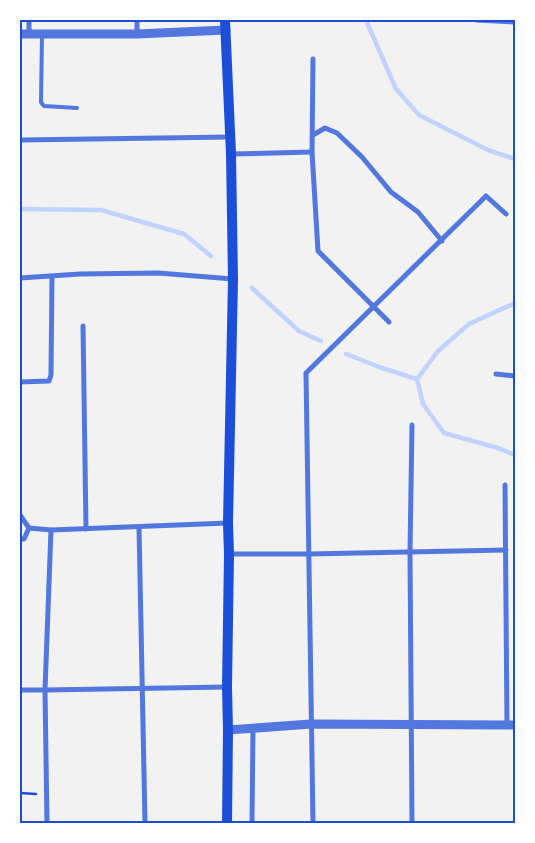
<svg xmlns="http://www.w3.org/2000/svg" width="535" height="843" viewBox="0 0 535 843" font-family="Commissioner,sans-serif">
<rect width="100%" height="100%" fill="#f2f2f2"/>
<g fill="none" stroke-linecap="round" stroke-linejoin="round">
<g stroke="#bfd3fe" stroke-width="4.5">
<path d="M 366,20 L 396,89 L 419,115 L 488,150 L 515,159"/>
<path d="M 20,209 L 101,210 L 184,234 L 211,256"/>
<path d="M 252,288 L 299,331 L 321,341"/>
<path d="M 515,303 L 469,324 L 438,351 L 417,379 L 423,404 L 444,433 L 498,448 L 515,455"/>
<path d="M 346,354 L 382,368 L 417,379"/>
</g>
<path stroke="#1d4ed8" stroke-width="2.5" d="M 20,793 L 36,794"/>
<path stroke="#5277de" stroke-width="4" d="M 42,34 L 41,102 L 44,106 L 77,108"/>
<g stroke="#5277de" stroke-width="5">
<path d="M 29,20 L 29,34"/>
<path d="M 476,20 L 515,22"/>
<path d="M 137,34 L 137,20"/>
<path d="M 313,59 L 312,152 L 318,251 L 389,322"/>
<path d="M 313,135 L 325,128 L 337,133 L 362,157 L 391,192 L 418,212 L 442,241"/>
<path d="M 20,140 L 230,137"/>
<path d="M 231,154 L 312,152"/>
<path d="M 20,278 L 80,274 L 158,273 L 233,279"/>
<path d="M 83,326 L 86,529"/>
<path d="M 496,374 L 515,376"/>
<path d="M 20,382 L 49,381 L 51,375 L 52,276"/>
<path d="M 412,425 L 410,552 L 412,823"/>
<path d="M 505,485 L 507,725"/>
<path d="M 20,515 L 29,528 L 51,530 L 228,523"/>
<path d="M 139,527 L 145,823"/>
<path d="M 20,539 L 24,539 L 29,528"/>
<path d="M 229,554 L 309,554 L 506,550"/>
<path d="M 20,690 L 45,690 L 227,687"/>
<path d="M 47,823 L 45,690 L 51,530"/>
<path d="M 252,823 L 253,728"/>
<path d="M 313,823 L 306,373 L 486,196 L 506,214"/>
</g>
<g stroke="#5277de" stroke-width="9">
<path d="M 20,34 L 137,34 L 226,30"/>
<path d="M 228,730 L 311,724 L 515,725"/>
</g>
<path stroke="#1d4ed8" stroke-width="10" d="M 225,20 L 231,154 L 233,279 L 228,523 L 229,554 L 227,687 L 228,730 L 227,823"/>
</g>
<rect width="535" height="843" fill="none" stroke="#ffffff" stroke-width="42"/>
<rect x="21" y="21" width="493" height="801" fill="none" stroke="#1d4ed8" stroke-width="2"/>
</svg>
